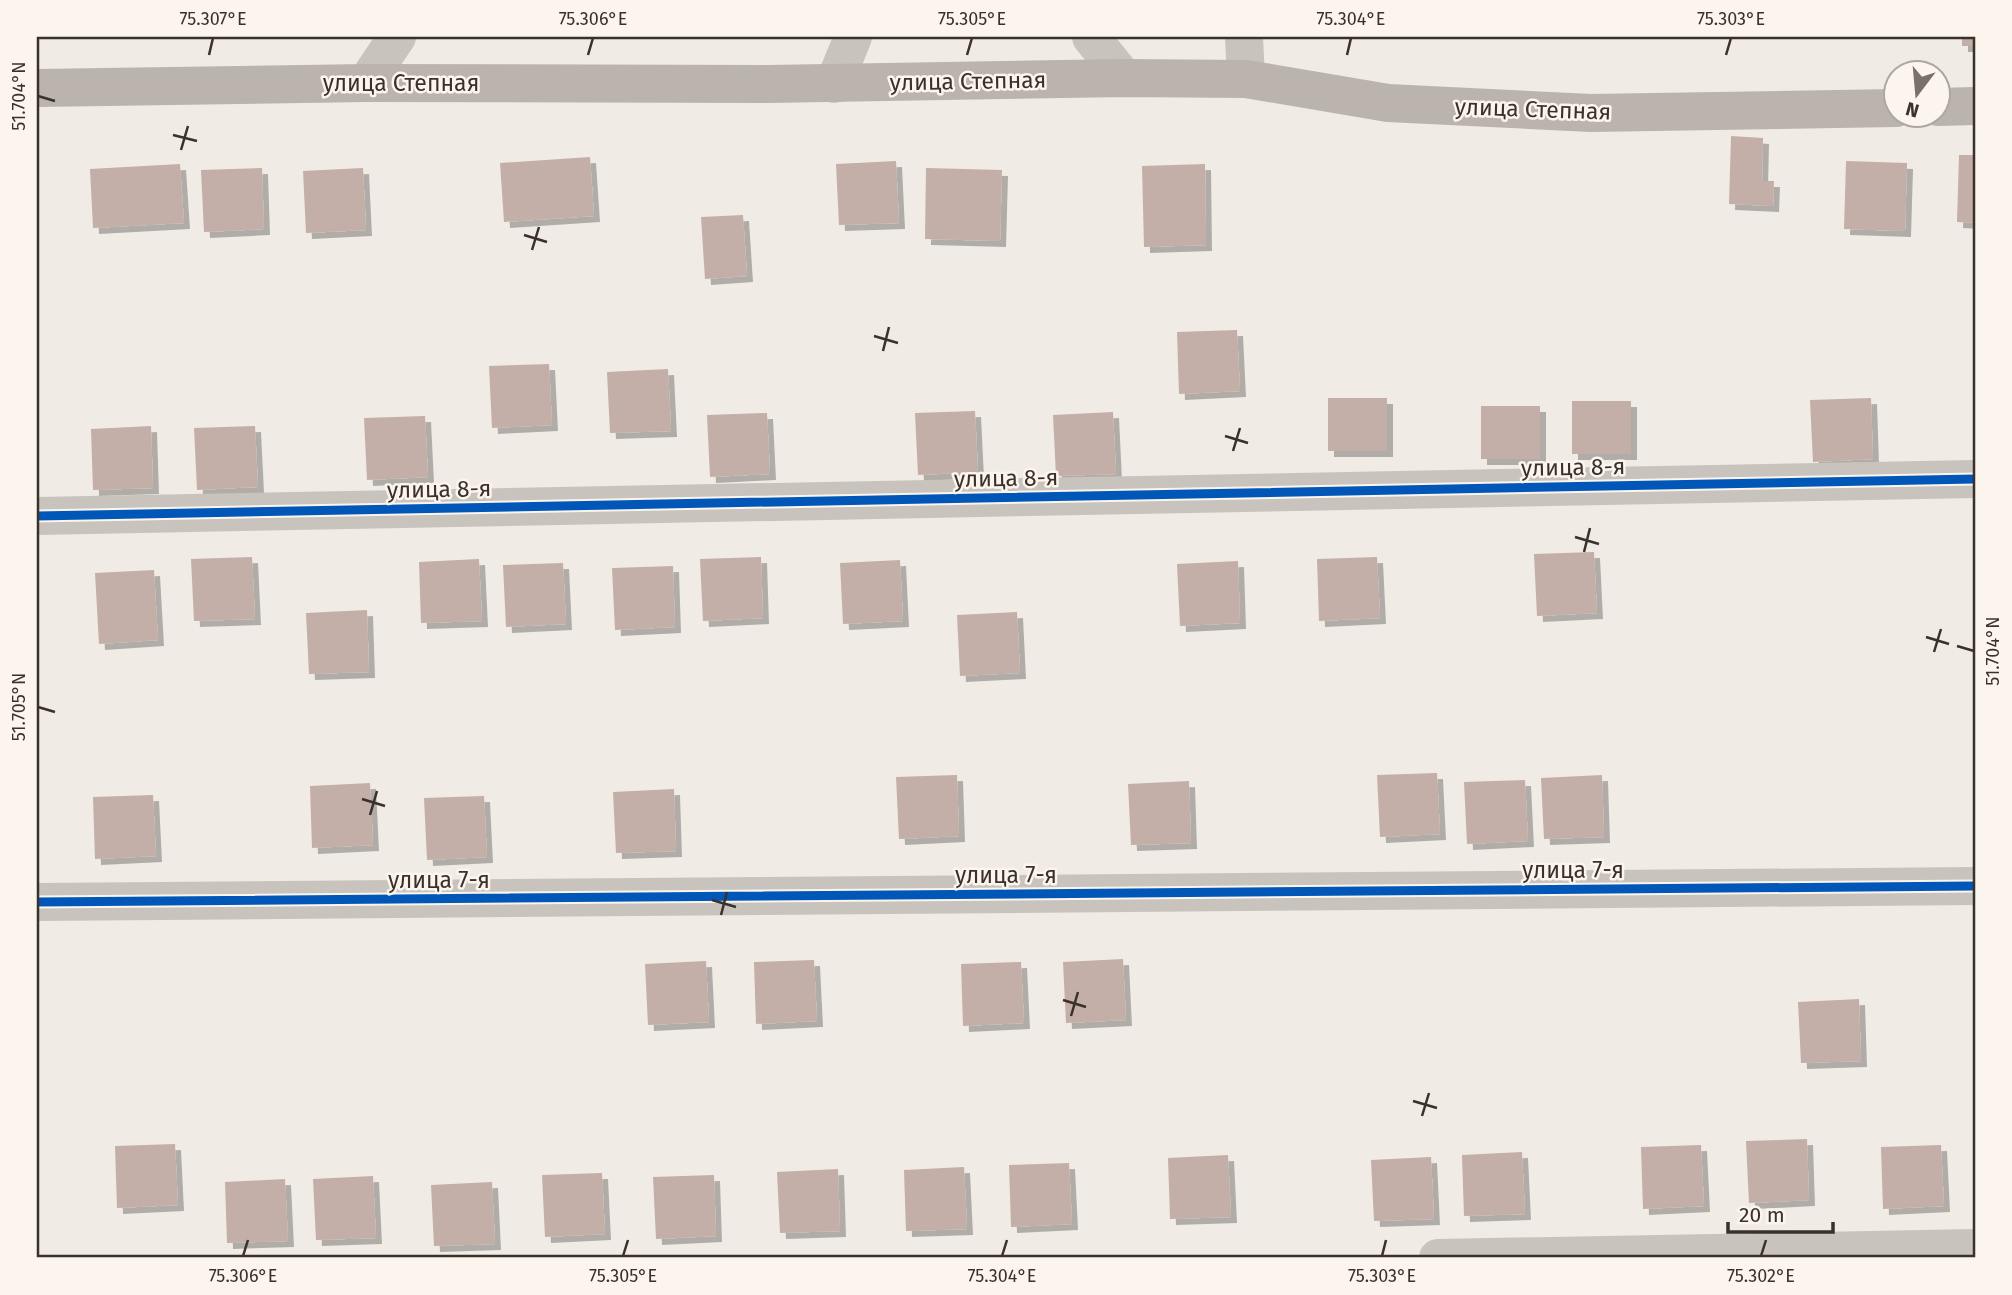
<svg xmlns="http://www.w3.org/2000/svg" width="2012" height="1295" viewBox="0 0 2012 1295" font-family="'Fira Sans',sans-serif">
<defs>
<filter id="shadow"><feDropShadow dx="6" dy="6" stdDeviation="0" flood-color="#0004"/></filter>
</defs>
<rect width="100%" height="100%" fill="#f0ebe5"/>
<g fill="#c3afa7" filter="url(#shadow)">
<rect x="1962" y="37" width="13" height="9"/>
<path d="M 1731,136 L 1763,138 L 1762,181 L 1774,181 L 1773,206 L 1729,204 Z"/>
<path d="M 1959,155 L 1975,155 L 1975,223 L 1957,222 Z"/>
<path d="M 590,157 L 594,216 L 504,222 L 500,163 Z"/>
<path d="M 896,161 L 899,223 L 839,225 L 836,164 Z"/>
<path d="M 1846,161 L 1907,163 L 1905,231 L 1844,229 Z"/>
<path d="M 180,164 L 184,223 L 93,228 L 90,169 Z"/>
<path d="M 1205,164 L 1206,245 L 1144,247 L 1142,166 Z"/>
<path d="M 262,168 L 264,229 L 204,232 L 201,170 Z"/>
<path d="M 363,168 L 366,230 L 306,233 L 303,171 Z"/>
<path d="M 926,168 L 1002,170 L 1000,241 L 925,239 Z"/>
<path d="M 743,215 L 747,276 L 705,279 L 701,217 Z"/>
<path d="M 1237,330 L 1240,391 L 1179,394 L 1177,332 Z"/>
<path d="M 549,364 L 552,425 L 492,428 L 489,366 Z"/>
<path d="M 668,369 L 671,431 L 610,433 L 607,372 Z"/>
<rect x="1328" y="398" width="59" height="53"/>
<path d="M 1871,398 L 1873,459 L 1813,462 L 1810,400 Z"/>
<rect x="1572" y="401" width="59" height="53"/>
<rect x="1481" y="406" width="59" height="53"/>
<path d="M 975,411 L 978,472 L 918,475 L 915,413 Z"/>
<path d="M 1113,412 L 1116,474 L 1056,476 L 1053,415 Z"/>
<path d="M 767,413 L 770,474 L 710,477 L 707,415 Z"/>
<path d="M 425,416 L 428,477 L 367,480 L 364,418 Z"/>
<path d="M 151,426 L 153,488 L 93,490 L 91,429 Z"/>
<path d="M 255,426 L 258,487 L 197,490 L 194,428 Z"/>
<path d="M 1594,552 L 1597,613 L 1537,616 L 1534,554 Z"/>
<path d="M 252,557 L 255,619 L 194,621 L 191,559 Z"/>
<path d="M 761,557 L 763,618 L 703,621 L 700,559 Z"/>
<path d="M 1377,557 L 1380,618 L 1319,621 L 1317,559 Z"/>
<path d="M 479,559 L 482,621 L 421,623 L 419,562 Z"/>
<path d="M 900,560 L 903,621 L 843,624 L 840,563 Z"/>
<path d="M 1238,561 L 1240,623 L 1180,626 L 1177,564 Z"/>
<path d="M 563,563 L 566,624 L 506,627 L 503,565 Z"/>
<path d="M 673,566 L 675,627 L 615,630 L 612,568 Z"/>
<path d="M 154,570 L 158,640 L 99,644 L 95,573 Z"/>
<path d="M 367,610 L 369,672 L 309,674 L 306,613 Z"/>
<path d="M 1017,612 L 1020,673 L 960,676 L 957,615 Z"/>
<path d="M 1437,773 L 1440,834 L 1380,837 L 1377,775 Z"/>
<path d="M 957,775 L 959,836 L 899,839 L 896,777 Z"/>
<path d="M 1602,775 L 1604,837 L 1544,839 L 1541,778 Z"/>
<path d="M 1525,780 L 1528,841 L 1467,844 L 1464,782 Z"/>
<path d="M 1189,781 L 1191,843 L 1131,845 L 1128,784 Z"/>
<path d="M 370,783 L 373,845 L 312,848 L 310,786 Z"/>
<path d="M 674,789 L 676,851 L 616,853 L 613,792 Z"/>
<path d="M 153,795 L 156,856 L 95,859 L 93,797 Z"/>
<path d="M 484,796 L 487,857 L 427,860 L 424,798 Z"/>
<path d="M 1123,959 L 1126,1020 L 1066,1023 L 1063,962 Z"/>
<path d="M 814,960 L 817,1021 L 756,1024 L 754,962 Z"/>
<path d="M 706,961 L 709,1022 L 648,1025 L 645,964 Z"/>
<path d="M 1021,962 L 1024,1023 L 963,1026 L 961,964 Z"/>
<path d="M 1859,999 L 1861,1061 L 1801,1063 L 1798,1002 Z"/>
<path d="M 1807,1139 L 1809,1200 L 1749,1203 L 1746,1141 Z"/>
<path d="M 175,1144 L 178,1205 L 117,1208 L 115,1146 Z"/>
<path d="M 1701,1145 L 1704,1206 L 1643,1209 L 1641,1147 Z"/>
<path d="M 1941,1145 L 1944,1206 L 1883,1209 L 1881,1147 Z"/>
<path d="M 1522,1152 L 1525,1214 L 1464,1216 L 1462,1155 Z"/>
<path d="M 1228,1155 L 1231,1217 L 1170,1219 L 1168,1158 Z"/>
<path d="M 1431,1157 L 1434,1219 L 1374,1221 L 1371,1160 Z"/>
<path d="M 1069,1163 L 1072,1224 L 1011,1227 L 1009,1165 Z"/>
<path d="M 964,1167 L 967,1229 L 906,1231 L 904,1170 Z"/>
<path d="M 838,1169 L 840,1231 L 780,1233 L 777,1172 Z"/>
<path d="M 602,1173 L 605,1234 L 545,1237 L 542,1175 Z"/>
<path d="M 714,1175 L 716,1236 L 656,1239 L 653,1177 Z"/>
<path d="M 373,1176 L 376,1238 L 316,1240 L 313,1179 Z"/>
<path d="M 285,1179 L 288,1241 L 227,1243 L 225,1182 Z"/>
<path d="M 492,1182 L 495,1244 L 434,1246 L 431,1185 Z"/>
</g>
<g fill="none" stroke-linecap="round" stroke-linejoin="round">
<g stroke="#c9c3be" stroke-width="38">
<path d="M 1091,37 L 1124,78"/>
<path d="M 1244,37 L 1246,79"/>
<path d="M 366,83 L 397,37"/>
<path d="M 834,84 L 853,37"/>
<path d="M 37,516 L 1975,479"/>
<path d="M 37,902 L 1975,886"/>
<path d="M 1438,1258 L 1975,1248"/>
</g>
<g stroke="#bab3ae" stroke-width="38">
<path d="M 37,88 L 366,83 L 768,84 L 1124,78 L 1246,79 L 1388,103 L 1591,113 L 1896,108"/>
<path d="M 1938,107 L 1975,106"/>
</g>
<defs>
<g id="cycleway">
<path d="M 37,516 L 1975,479"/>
<path d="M 37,902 L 1975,886"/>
</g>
</defs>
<use href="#cycleway" stroke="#fbf5ee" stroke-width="13"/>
<use href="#cycleway" stroke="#0057b8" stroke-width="9"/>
</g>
<path fill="none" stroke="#3b302b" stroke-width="2.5" d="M 209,55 L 213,38M 588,55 L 593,38M 967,55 L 972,38M 1347,55 L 1351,38M 1726,55 L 1731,38M 38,96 L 55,101M 173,135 L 197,141M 181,150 L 188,126M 524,235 L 547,242M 532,250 L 539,227M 874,336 L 898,343M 883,351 L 889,327M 1225,436 L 1248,443M 1233,451 L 1240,428M 1575,537 L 1599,544M 1584,552 L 1590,528M 1926,637 L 1949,644M 1957,646 L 1974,651M 1934,652 L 1941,629M 38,707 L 55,712M 362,799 L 385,806M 370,815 L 377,791M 712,900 L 736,907M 721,915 L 727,892M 1063,1000 L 1086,1007M 1071,1016 L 1078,992M 1413,1101 L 1437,1108M 1422,1116 L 1429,1093M 243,1256 L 248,1240M 623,1256 L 628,1240M 1002,1256 L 1007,1240M 1382,1256 L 1386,1240M 1761,1256 L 1766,1240"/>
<g text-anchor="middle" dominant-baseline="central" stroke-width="5" stroke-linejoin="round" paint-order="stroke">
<g font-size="23" fill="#3b302b" stroke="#fbf5ee">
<text transform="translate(968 81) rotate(-1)">улица Степная</text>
<text x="401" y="83">улица Степная</text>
<text transform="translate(1533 109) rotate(2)">улица Степная</text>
<text transform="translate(1573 467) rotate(-1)">улица 8-я</text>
<text transform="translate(1006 478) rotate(-1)">улица 8-я</text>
<text transform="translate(439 489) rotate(-1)">улица 8-я</text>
<text x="1573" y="870">улица 7-я</text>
<text x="1006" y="875">улица 7-я</text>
<text x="439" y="880">улица 7-я</text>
</g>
</g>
<rect width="2012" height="1295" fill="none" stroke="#fbf5ee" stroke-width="77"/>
<g transform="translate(1917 94) rotate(196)"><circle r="33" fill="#fbf5ee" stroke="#aea6a0" stroke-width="2"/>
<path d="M0-5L12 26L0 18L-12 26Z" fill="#7a716c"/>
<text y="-10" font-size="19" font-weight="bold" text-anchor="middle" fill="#3b302b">N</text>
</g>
<path d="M1728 1222v10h105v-10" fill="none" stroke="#3b302b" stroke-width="3.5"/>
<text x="1739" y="1222" font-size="21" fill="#3b302b" stroke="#fbf5ee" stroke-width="5" paint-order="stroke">20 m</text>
<rect x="38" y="38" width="1936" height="1218" fill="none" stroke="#3b302b" stroke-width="2.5"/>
<g font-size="18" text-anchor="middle" fill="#3b302b">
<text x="213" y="25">75.307°E</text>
<text x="593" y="25">75.306°E</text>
<text x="972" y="25">75.305°E</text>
<text x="1351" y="25">75.304°E</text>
<text x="1731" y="25">75.303°E</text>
<text transform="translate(19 96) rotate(-90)" y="6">51.704°N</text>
<text transform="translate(1993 651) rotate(-90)" y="6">51.704°N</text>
<text transform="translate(19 707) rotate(-90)" y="6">51.705°N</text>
<text x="243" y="1282">75.306°E</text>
<text x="623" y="1282">75.305°E</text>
<text x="1002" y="1282">75.304°E</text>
<text x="1382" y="1282">75.303°E</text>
<text x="1761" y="1282">75.302°E</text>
</g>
</svg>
